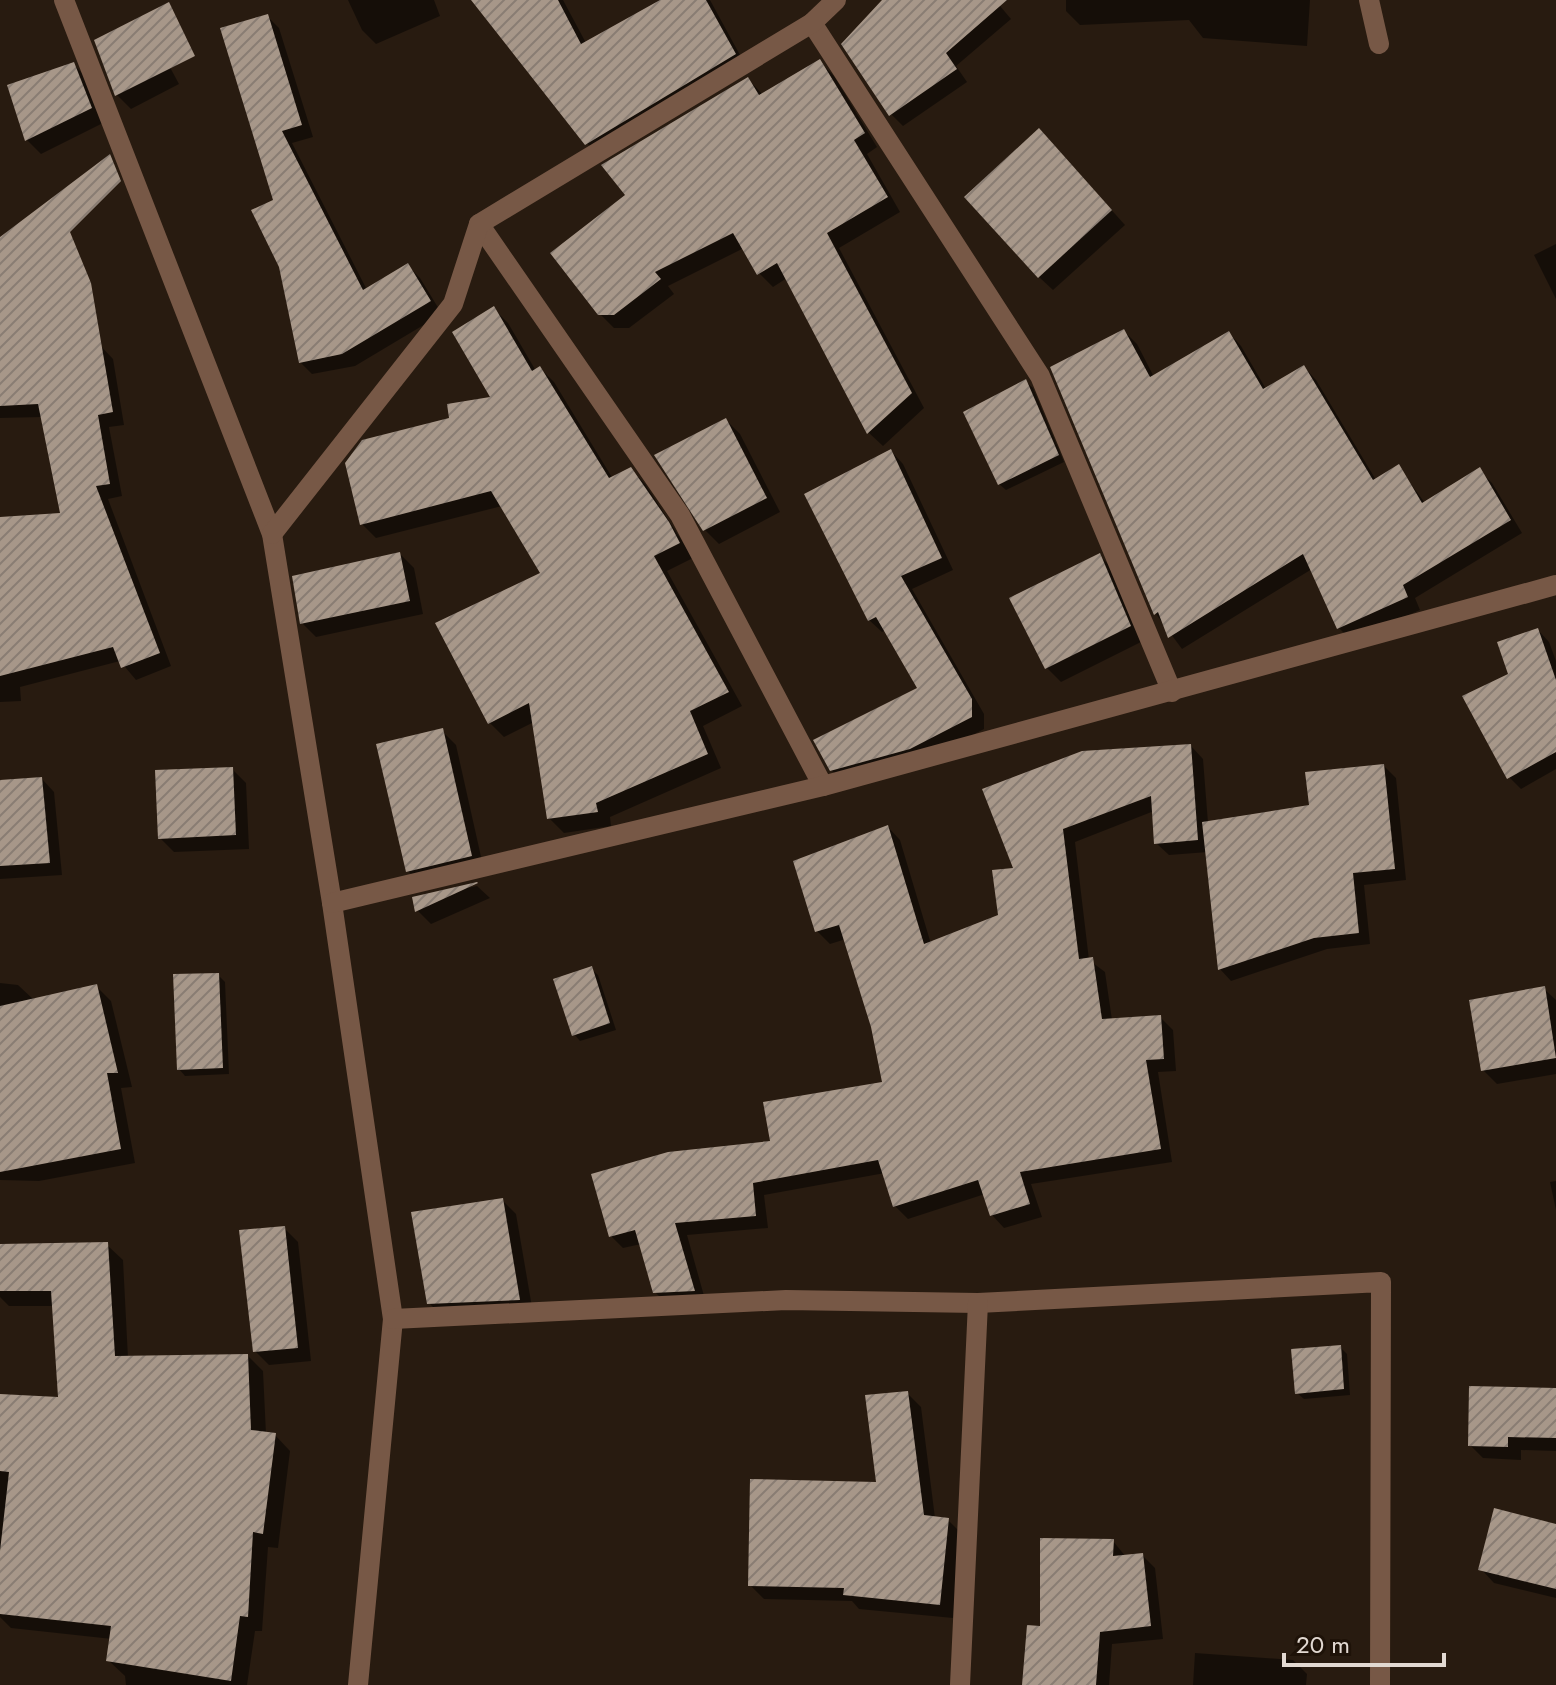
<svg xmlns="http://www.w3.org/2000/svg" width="1556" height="1685" viewBox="0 0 1556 1685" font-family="Jost,sans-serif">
<defs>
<pattern id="building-hatch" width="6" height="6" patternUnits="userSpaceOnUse" patternTransform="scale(2)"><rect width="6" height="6" fill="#a79789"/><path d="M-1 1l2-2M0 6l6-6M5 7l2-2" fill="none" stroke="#897d73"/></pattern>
</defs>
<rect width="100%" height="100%" fill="#281b10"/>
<g fill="#0007">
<path d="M 348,0 L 434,0 L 440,16 L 376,44 L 362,30 Z"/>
<path d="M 525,0 L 563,0 L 586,43 L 664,0 L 710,0 L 747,68 L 600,157 L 587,143 Z"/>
<path d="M 886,0 L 995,0 L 1011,19 L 956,66 L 967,82 L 903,126 L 891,114 Z"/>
<path d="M 1066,0 L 1310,0 L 1307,46 L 1203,38 L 1189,20 L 1080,25 L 1066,11 Z"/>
<path d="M 267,16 L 279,28 L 313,137 L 292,143 L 367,290 L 408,266 L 420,278 L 442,314 L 355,366 L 312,374 L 300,362 L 275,201 Z"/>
<path d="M 152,34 L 179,84 L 131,109 L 117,95 Z"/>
<path d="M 820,62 L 834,76 L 877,147 L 867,154 L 900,212 L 839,248 L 924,408 L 883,446 L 869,433 L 787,278 L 773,287 L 759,273 L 744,248 L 668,286 L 674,294 L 629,328 L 614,328 L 599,313 L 628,195 L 748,79 L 763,95 Z"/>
<path d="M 74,65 L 88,79 L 105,122 L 41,154 L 27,140 L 9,87 Z"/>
<path d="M 1053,145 L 1125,225 L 1053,290 L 1039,277 Z"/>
<path d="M 0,240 L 113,359 L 124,425 L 109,427 L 122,496 L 108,499 L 171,666 L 136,680 L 120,661 L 20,687 L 21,701 L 0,702 L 0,519 L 63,515 L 43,417 L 0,418 Z"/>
<path d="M 1556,244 L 1556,299 L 1534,255 Z"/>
<path d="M 494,309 L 508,323 L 536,371 L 540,368 L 554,382 L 613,479 L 631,469 L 645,484 L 693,558 L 667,571 L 742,706 L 703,726 L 721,768 L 610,817 L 611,826 L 564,833 L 549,818 L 534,722 L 504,737 L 490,723 L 437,624 L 543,574 L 502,506 L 376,538 L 362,524 L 451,420 L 494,398 Z"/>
<path d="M 1124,331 L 1137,344 L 1154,377 L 1229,333 L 1241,346 L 1266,389 L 1304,367 L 1316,380 L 1376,480 L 1398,467 L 1425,503 L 1479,470 L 1492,483 L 1522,533 L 1415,598 L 1420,610 L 1351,640 L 1338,627 L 1312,569 L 1182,649 L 1156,614 Z"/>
<path d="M 1026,382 L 1033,388 L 1064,462 L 1006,490 L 999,484 Z"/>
<path d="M 726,420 L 740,434 L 780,512 L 719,544 L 705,530 Z"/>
<path d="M 891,451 L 903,464 L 953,570 L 912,589 L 984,714 L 984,729 L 923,761 L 844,782 L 831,770 L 920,689 L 886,630 L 882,632 L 869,620 Z"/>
<path d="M 400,554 L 414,568 L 423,614 L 316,637 L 302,623 Z"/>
<path d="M 1099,555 L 1113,569 L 1143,641 L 1061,682 L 1047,668 Z"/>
<path d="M 1538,630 L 1549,642 L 1556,661 L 1556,769 L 1521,789 L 1509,777 Z"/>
<path d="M 442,731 L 456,745 L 484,870 L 422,885 L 408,871 Z"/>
<path d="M 1191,746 L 1203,759 L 1208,823 L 1311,807 L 1384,766 L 1396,778 L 1406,880 L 1364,885 L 1370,944 L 1327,949 L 1231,981 L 1220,969 L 1208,852 L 1169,855 L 1156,843 L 1154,811 L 1075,842 L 1089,960 L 1105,972 L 1112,1020 L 1160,1017 L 1173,1030 L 1176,1071 L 1158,1072 L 1172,1162 L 1031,1184 L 1042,1217 L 1004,1228 L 992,1215 L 985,1194 L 908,1219 L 895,1206 L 885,1173 L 764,1195 L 768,1228 L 687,1235 L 706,1303 L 668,1305 L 655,1292 L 641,1244 L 623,1248 L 611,1236 L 885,1084 L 873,1027 L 846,939 L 830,944 L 817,931 L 796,863 L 888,827 L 900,840 L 931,944 L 1000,916 L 1016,870 L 985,790 Z"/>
<path d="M 232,769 L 246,783 L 249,849 L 174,852 L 160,838 Z"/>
<path d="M 42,779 L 54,792 L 62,875 L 0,879 L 0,782 Z"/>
<path d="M 477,886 L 490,898 L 431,924 L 417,910 L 414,899 Z"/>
<path d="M 591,969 L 598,975 L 616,1030 L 580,1041 L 574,1034 Z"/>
<path d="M 218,975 L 225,982 L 229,1074 L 185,1076 L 179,1069 Z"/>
<path d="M 0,983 L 18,985 L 34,1000 L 96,986 L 111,1001 L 132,1087 L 121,1088 L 135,1163 L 39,1181 L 0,1180 Z"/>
<path d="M 1544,989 L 1556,1000 L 1556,1074 L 1497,1084 L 1483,1070 Z"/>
<path d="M 1556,1181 L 1556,1210 L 1550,1182 Z"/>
<path d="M 502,1200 L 516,1214 L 533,1313 L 443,1317 L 429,1303 Z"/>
<path d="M 284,1228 L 298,1242 L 311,1361 L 269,1365 L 255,1351 Z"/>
<path d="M 107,1245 L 123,1260 L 128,1358 L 248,1356 L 263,1371 L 266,1434 L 275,1435 L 290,1451 L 278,1548 L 268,1547 L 262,1631 L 255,1631 L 247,1685 L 126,1685 L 125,1676 L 108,1660 L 112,1639 L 11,1628 L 0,1617 L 0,1395 L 60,1400 L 54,1306 L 9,1306 L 0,1297 L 0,1246 Z"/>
<path d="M 1340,1347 L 1347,1354 L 1350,1395 L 1304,1399 L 1297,1393 Z"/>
<path d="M 1556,1390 L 1556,1451 L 1521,1450 L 1521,1460 L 1483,1458 L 1470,1445 Z"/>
<path d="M 907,1393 L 921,1407 L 935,1518 L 948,1520 L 962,1534 L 953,1618 L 859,1609 L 852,1601 L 764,1599 L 750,1585 L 878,1484 Z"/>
<path d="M 1556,1526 L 1556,1598 L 1494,1583 L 1481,1569 Z"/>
<path d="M 1113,1541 L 1126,1557 L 1142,1555 L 1155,1568 L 1163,1639 L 1112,1644 L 1109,1685 L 1024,1685 Z"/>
<path d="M 1195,1653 L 1293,1660 L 1307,1674 L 1306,1685 L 1193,1685 Z"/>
</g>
<g fill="url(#building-hatch)">
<path d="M 471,0 L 558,0 L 581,44 L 660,0 L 706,0 L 736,54 L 585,145 Z"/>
<path d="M 882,0 L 1007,0 L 946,53 L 957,69 L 889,116 L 841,44 Z"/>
<path d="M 169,2 L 195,56 L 115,96 L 94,40 Z"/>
<path d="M 268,14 L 302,125 L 282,131 L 363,290 L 408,263 L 431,301 L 342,354 L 299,363 L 279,267 L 251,210 L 273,200 L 220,28 Z"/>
<path d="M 820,59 L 865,133 L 854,140 L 888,197 L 827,233 L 912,393 L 867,434 L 777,263 L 757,275 L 733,233 L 655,272 L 661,279 L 614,315 L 598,315 L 550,253 L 625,195 L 601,165 L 748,77 L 759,95 Z"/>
<path d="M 74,62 L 92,108 L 25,141 L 7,85 Z"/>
<path d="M 1039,128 L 1112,210 L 1038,278 L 964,197 Z"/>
<path d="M 110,154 L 121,181 L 70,232 L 91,283 L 113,412 L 98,415 L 110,484 L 96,486 L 160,653 L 121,668 L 113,647 L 0,676 L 0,517 L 60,513 L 38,404 L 0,406 L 0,237 Z"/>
<path d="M 494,306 L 532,371 L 540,366 L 609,478 L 631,467 L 669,522 L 680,543 L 654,556 L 729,692 L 690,711 L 708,754 L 596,803 L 598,812 L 547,819 L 529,703 L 488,724 L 435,623 L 540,573 L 491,491 L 360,525 L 345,463 L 362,440 L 449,418 L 447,404 L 490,397 L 452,332 Z"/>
<path d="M 1124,329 L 1150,377 L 1229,331 L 1263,389 L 1304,365 L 1373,480 L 1399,464 L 1422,503 L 1480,467 L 1511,520 L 1403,585 L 1408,597 L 1337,629 L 1303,554 L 1168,638 L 1158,612 L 1154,615 L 1050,367 Z"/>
<path d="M 1026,379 L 1059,455 L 998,485 L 963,412 Z"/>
<path d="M 726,418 L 767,498 L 703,531 L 654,455 Z"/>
<path d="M 891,449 L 942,558 L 901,576 L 972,699 L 972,717 L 910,749 L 830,771 L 813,740 L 917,688 L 876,617 L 868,621 L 804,494 Z"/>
<path d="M 400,552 L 410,601 L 300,624 L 292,576 Z"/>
<path d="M 1100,553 L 1131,626 L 1045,669 L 1009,598 Z"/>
<path d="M 1538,628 L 1556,680 L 1556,752 L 1507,779 L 1462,696 L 1508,674 L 1497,642 Z"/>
<path d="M 443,728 L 472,856 L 406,872 L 376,744 Z"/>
<path d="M 1191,744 L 1198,840 L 1154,844 L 1151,796 L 1063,829 L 1079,959 L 1093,957 L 1102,1019 L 1161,1015 L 1164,1059 L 1146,1060 L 1161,1149 L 1020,1172 L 1030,1204 L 990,1216 L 978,1180 L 893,1207 L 878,1160 L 753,1183 L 756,1216 L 675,1223 L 695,1291 L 653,1293 L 635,1230 L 609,1237 L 591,1174 L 668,1152 L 770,1141 L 763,1102 L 882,1082 L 871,1027 L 839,925 L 815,932 L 793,861 L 888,825 L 924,944 L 998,915 L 992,870 L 1013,868 L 982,789 L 1082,751 Z"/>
<path d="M 1384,764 L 1395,869 L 1353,873 L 1359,933 L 1314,938 L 1218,970 L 1202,822 L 1309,805 L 1305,772 Z"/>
<path d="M 233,767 L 236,835 L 158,839 L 155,770 Z"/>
<path d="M 42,777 L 50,863 L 0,866 L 0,780 Z"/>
<path d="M 477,882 L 478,883 L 415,912 L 412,897 Z"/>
<path d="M 592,966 L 610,1023 L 572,1036 L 553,979 Z"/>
<path d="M 219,973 L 223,1068 L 177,1070 L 173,974 Z"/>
<path d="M 97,984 L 118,1073 L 107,1073 L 121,1149 L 0,1172 L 0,1006 Z"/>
<path d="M 1545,986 L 1556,1058 L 1481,1071 L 1469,1000 Z"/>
<path d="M 503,1198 L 520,1300 L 427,1304 L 411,1212 Z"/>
<path d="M 285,1226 L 298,1348 L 253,1352 L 239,1230 Z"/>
<path d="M 108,1242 L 115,1356 L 248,1354 L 251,1430 L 276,1433 L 263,1534 L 253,1532 L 248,1617 L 240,1616 L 231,1681 L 106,1661 L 111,1626 L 0,1614 L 0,1551 L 9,1472 L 0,1471 L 0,1394 L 58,1397 L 51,1291 L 0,1291 L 0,1244 Z"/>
<path d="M 1341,1345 L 1344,1389 L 1295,1394 L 1291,1349 Z"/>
<path d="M 1469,1386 L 1556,1388 L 1556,1438 L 1508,1437 L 1508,1447 L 1468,1446 Z"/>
<path d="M 908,1391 L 924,1515 L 949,1518 L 940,1605 L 843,1595 L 844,1588 L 748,1586 L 750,1479 L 876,1482 L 865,1395 Z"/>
<path d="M 1494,1508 L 1556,1524 L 1556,1589 L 1478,1570 Z"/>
<path d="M 1040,1538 L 1114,1539 L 1113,1556 L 1143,1553 L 1151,1626 L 1100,1632 L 1096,1685 L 1022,1685 L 1027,1625 L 1040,1626 Z"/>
</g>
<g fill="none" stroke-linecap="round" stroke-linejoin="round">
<g stroke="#775846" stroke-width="20">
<path d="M 64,0 L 272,534 L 332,903 L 393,1319 L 358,1685"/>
<path d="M 1369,0 L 1379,44"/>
<path d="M 812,23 L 1040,376 L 1172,692"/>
<path d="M 479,224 L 680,515 L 823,786"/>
<path d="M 272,534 L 453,304 L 479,224 L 812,23 L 836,0"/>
<path d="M 332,903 L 823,786 L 1556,585"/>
<path d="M 393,1319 L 786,1300 L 978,1303 L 1381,1282 L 1380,1685"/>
<path d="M 960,1685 L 978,1303"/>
</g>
</g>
<path d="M1284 1653v12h160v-12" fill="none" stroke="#e2d9d2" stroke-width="4"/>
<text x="1296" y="1653" font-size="24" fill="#e2d9d2" stroke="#1e1208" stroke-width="6" paint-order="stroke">20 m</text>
</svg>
